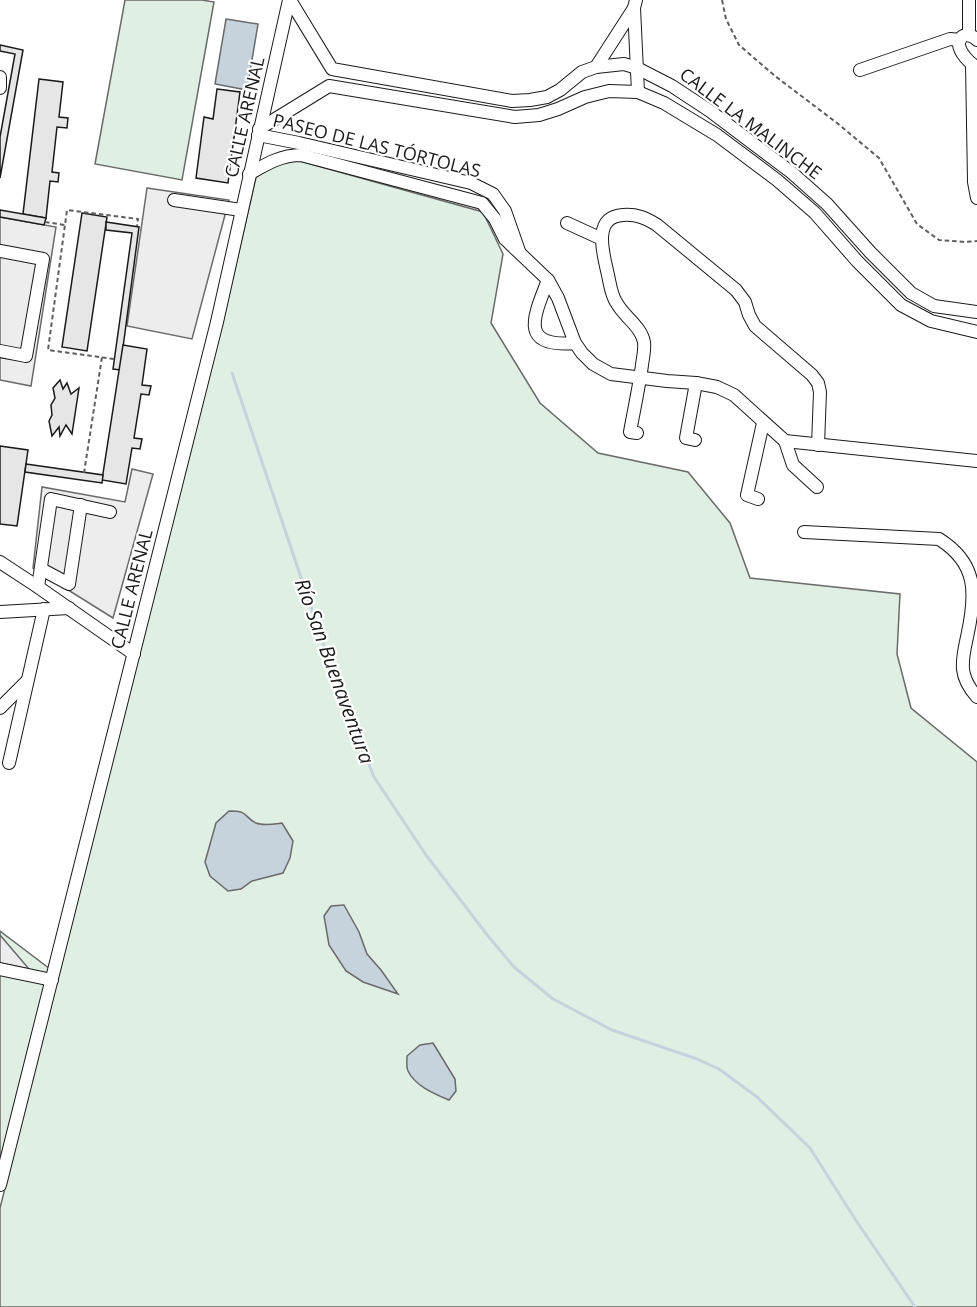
<svg xmlns="http://www.w3.org/2000/svg" width="977" height="1307" viewBox="0 0 977 1307" font-family="'Open Sans',sans-serif">
<rect width="100%" height="100%" fill="#fff"/>
<g fill="#e0efe3" stroke="#6a6a6a" stroke-width="1.5">
<path d="M 125,0 L 202,0 L 214,2 L 182,180 L 95,164 Z"/>
<path d="M 289,158 L 483,212 L 503,254 L 491,323 L 540,403 L 598,453 L 688,472 L 730,523 L 750,578 L 900,594 L 897,654 L 911,708 L 977,762 L 977,1307 L 0,1307 L 0,1208 L 229,295 L 256,177 Z"/>
<path d="M 0,931 L 54,972 L 0,1175 Z"/>
</g>
<g fill="#ededed" stroke="#6a6a6a" stroke-width="1.5">
<path d="M 147,188 L 229,200 L 192,339 L 127,326 Z"/>
<path d="M 0,217 L 56,227 L 31,386 L 0,380 Z"/>
<path d="M 132,469 L 153,474 L 113,618 L 33,568 L 42,487 L 125,502 Z"/>
<path d="M 0,935 L 29,969 L 0,963 Z"/>
</g>
<g fill="#c6d2dc" stroke="#6a6a6a" stroke-width="1.5">
<path d="M 226,19 L 258,24 L 247,90 L 215,84 Z"/>
<path d="M 229,811 C 250,811 242,816 256,823 C 263,826 274,824 282,823 L 293,841 L 290,858 L 283,873 L 252,881 L 241,889 L 228,891 L 210,876 L 205,862 L 216,823 Z"/>
<path d="M 344,905 L 359,932 L 367,954 L 381,970 L 398,994 L 363,982 L 346,971 L 329,945 L 324,916 L 331,906 Z"/>
<path d="M 433,1043 L 455,1079 L 456,1091 L 449,1100 C 435,1094 415,1086 408,1071 C 406,1067 407,1060 407,1056 L 420,1045 Z"/>
</g>
<g fill="none" stroke-linecap="round" stroke-linejoin="round">
<path stroke="#c6d2dc" stroke-width="3" d="M 232,373 L 342,699 L 374,777 L 426,855 L 488,936 L 514,967 L 553,999 L 612,1030 L 697,1059 L 719,1069 L 757,1097 L 810,1148 L 855,1219 L 915,1307"/>
</g>
<g fill="#e6e6e6" stroke="#1a1a1a" stroke-width="1.5">
<path d="M 0,45 L 23,50 L 0,178 L 0,137 L 15,54 L 0,51 Z"/>
<path d="M 39,79 L 63,82 L 59,117 L 68,118 L 67,128 L 57,127 L 52,172 L 59,173 L 58,182 L 50,181 L 46,218 L 23,214 Z"/>
<path d="M 217,89 L 240,92 L 228,183 L 196,178 L 204,117 L 213,119 Z"/>
<path d="M 0,210 L 46,218 L 44,225 L 0,217 Z"/>
<path d="M 82,213 L 107,217 L 87,351 L 62,347 Z"/>
<path d="M 106,222 L 139,227 L 120,370 L 113,369 L 132,233 L 106,230 Z"/>
<path d="M 123,345 L 147,349 L 142,385 L 151,386 L 149,395 L 141,394 L 134,438 L 142,439 L 140,449 L 132,448 L 126,484 L 102,480 Z"/>
<path d="M 60,380 L 63,389 L 67,383 L 71,394 L 79,388 L 72,434 L 66,425 L 60,436 L 59,427 L 52,436 L 49,421 L 52,415 L 51,405 L 55,398 L 53,388 Z"/>
<path d="M 0,446 L 28,450 L 17,526 L 0,524 Z"/>
<path d="M 26,464 L 103,475 L 102,483 L 25,472 Z"/>
</g>
<g fill="none" stroke-linecap="round" stroke-linejoin="round">
<defs>
<g id="minor">
<path d="M 290,0 L 332,69 L 512,101 L 530,100 L 547,97 L 560,90 L 582,72 L 596,67 L 624,64 L 637,68 L 672,86 L 710,111 L 791,172 L 827,204 L 870,252 L 911,293 L 934,306 L 977,312"/>
<path d="M 969,0 L 969,35"/>
<path d="M 634,8 L 638,92"/>
<path d="M 972,64 L 974,182 L 977,198"/>
<path d="M 596,67 L 634,8 L 636,0"/>
<path d="M 977,67 C 970,64 959,52 959,44 C 959,32 972,34 977,40"/>
<path d="M 860,70 L 950,39 L 960,40"/>
<path d="M 0,77 L 0,88"/>
<path d="M 259,129 L 329,86 L 515,117 L 539,115 L 558,109 L 585,97 L 609,91 L 638,92 L 664,103 L 717,135 L 777,180 L 815,213 L 857,261 L 901,305 L 931,321 L 977,332"/>
<path d="M 258,135 L 299,143 L 471,183 L 493,194 L 505,211 L 519,251"/>
<path d="M 249,174 C 266,164 281,155 301,155 L 482,203 L 495,219 L 505,239 L 548,280 L 558,298 L 575,343 L 582,353 L 593,364 L 611,374 L 667,381 L 696,383 L 717,387 L 734,395 L 785,441 L 977,461"/>
<path d="M 174,200 L 241,210"/>
<path d="M 567,223 L 602,239"/>
<path d="M 0,251 L 43,259 L 26,356 L 0,351"/>
<path d="M 548,280 C 534,316 518,348 575,343"/>
<path d="M 637,433 L 630,432 C 634,410 639,387 642,365 C 643,357 645,349 644,342 C 641,326 624,317 616,302 C 611,294 610,284 608,275 C 604,256 591,217 623,215 C 637,214 646,218 657,225 L 736,290 L 745,302 L 749,315 L 755,326 L 812,375 L 818,383 L 820,392 L 818,445"/>
<path d="M 695,440 L 686,438 L 696,383"/>
<path d="M 785,441 L 793,465 L 817,487"/>
<path d="M 758,499 L 747,495 L 763,423"/>
<path d="M 804,532 L 939,539 C 977,563 977,592 967,637 C 965,647 962,658 963,669 C 964,680 970,689 977,697"/>
<path d="M 0,562 L 38,587 L 134,654"/>
<path d="M 41,569 L 69,584 L 81,505"/>
<path d="M 38,587 L 51,499 L 110,512"/>
<path d="M 0,612 L 69,608"/>
<path d="M 0,708 L 27,681"/>
<path d="M 9,763 L 44,609"/>
<path d="M 0,969 L 52,980"/>
<path d="M 0,1185 L 217,322 L 289,0"/>
</g>
</defs>
<use href="#minor" stroke="#1a1a1a" stroke-width="14"/>
<g stroke="#5f5f5f" stroke-width="2" stroke-dasharray="4.5 3" stroke-linecap="butt">
<path d="M 722,0 L 726,19 L 739,45 L 775,76 L 837,123 L 879,158 L 917,224 L 939,240 L 965,242 L 977,241"/>
<path d="M 45,222 L 65,225"/>
<path d="M 114,359 L 48,350 L 67,210 L 138,219 L 137,226"/>
<path d="M 84,473 L 102,357"/>
</g>
<use href="#minor" stroke="#fff" stroke-width="12"/>
</g>
<g text-anchor="middle" dominant-baseline="central" stroke-width="4.5" stroke-linejoin="round" paint-order="stroke">
<g font-size="18" fill="#1a1a1a" stroke="#fff">
<text transform="translate(244 117) rotate(-77)">CALLE ARENAL</text>
<text transform="translate(751 123) rotate(37)">CALLE LA MALINCHE</text>
<text transform="translate(377 145) rotate(14)">PASEO DE LAS TÓRTOLAS</text>
<text transform="translate(131 589) rotate(-76)">CALLE ARENAL</text>
</g>
<g font-size="20" font-style="italic" fill="#1a1a1a" stroke="#fff">
<text transform="translate(335 671) rotate(70)">Río San Buenaventura</text>
</g>
</g>
</svg>
